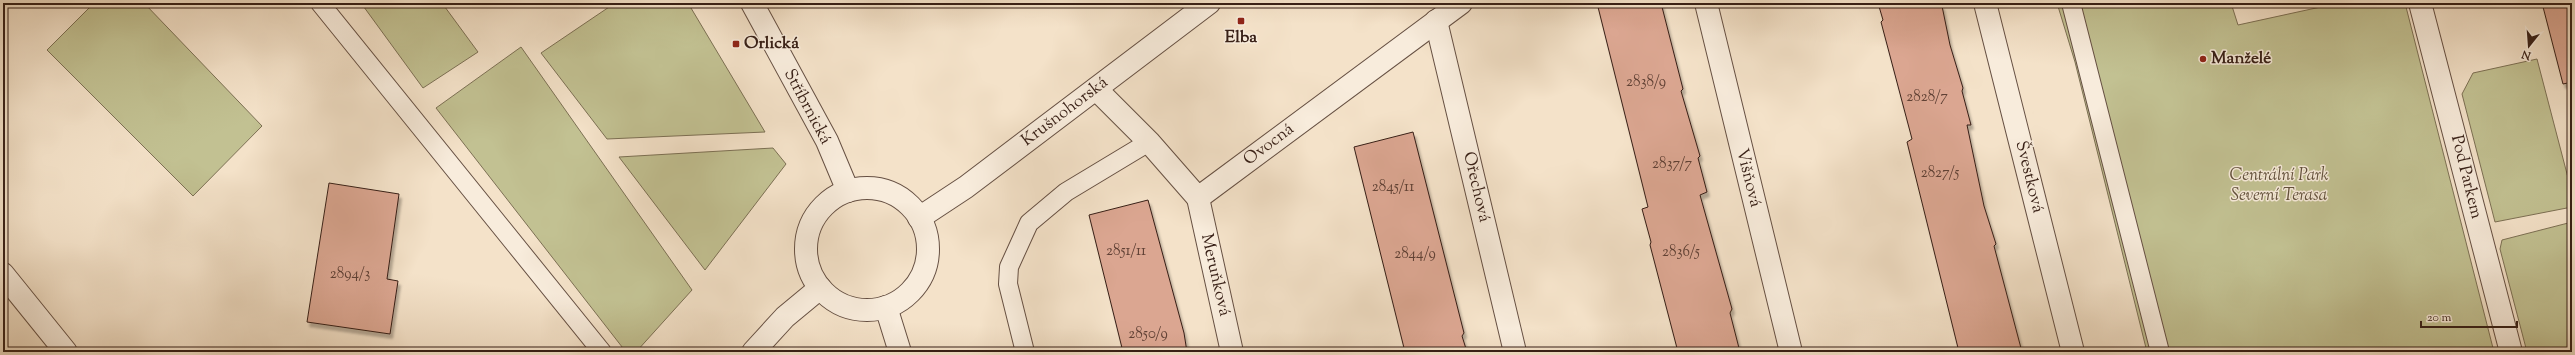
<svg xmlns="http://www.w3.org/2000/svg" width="2575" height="355" viewBox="0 0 2575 355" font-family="'Sorts Mill Goudy',serif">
<defs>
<filter id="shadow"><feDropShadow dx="2.5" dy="4.5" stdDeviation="1" flood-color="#0004"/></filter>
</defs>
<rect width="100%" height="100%" fill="#f4e2c9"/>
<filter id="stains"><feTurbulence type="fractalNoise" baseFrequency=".005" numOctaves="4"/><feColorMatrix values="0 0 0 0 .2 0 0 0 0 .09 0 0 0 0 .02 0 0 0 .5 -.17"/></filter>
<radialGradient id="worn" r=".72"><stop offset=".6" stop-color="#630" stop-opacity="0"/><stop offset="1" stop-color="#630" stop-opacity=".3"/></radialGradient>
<g fill="#c2c192" stroke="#7c7054">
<path d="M 94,3 L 144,3 L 262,126 L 193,196 L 47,50 Z"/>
<path d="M 361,3 L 442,3 L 478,52 L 423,88 Z"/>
<path d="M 615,3 L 688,3 L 765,132 L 607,139 L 541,53 Z"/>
<path d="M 2057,3 L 2231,3 L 2238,25 L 2339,3 L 2405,3 L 2494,352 L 2147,352 L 2075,62 Z"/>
<path d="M 521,47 L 692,290 L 636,352 L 626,352 L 436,108 Z"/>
<path d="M 2537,59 L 2572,193 L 2572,207 L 2495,222 L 2462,94 L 2473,73 Z"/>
<path d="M 773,148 L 786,164 L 705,270 L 619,157 Z"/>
<path d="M 2572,222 L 2572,352 L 2527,352 L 2500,249 L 2502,240 Z"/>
</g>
<g fill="#dba691" stroke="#371f16" filter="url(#shadow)">
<path d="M 1597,3 L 1661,3 L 1683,89 L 1681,91 L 1700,156 L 1698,158 L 1707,192 L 1700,195 L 1732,309 L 1730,313 L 1740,352 L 1678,352 L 1650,245 L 1651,242 L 1642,209 L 1648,207 Z"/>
<path d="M 1878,3 L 1939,3 L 1942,6 L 1950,45 L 1963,88 L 1962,91 L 1971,125 L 1967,125 L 1984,206 L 1996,244 L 1994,246 L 2022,352 L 1959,352 L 1907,142 L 1912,139 L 1881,22 L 1883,20 Z"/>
<path d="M 2542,3 L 2572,3 L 2572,82 L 2563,84 Z"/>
<path d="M 1413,132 L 1464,333 L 1462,336 L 1467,352 L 1405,352 L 1354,147 Z"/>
<path d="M 329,183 L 399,194 L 387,279 L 398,281 L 390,334 L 307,322 Z"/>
<path d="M 1148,200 L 1184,333 L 1187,352 L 1123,352 L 1089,215 Z"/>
</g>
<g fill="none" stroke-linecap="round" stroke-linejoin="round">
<defs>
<g id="service">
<path d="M 320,3 L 602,352"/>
<path d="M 2071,3 L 2160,352"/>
<path d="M 1025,352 L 1008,284 L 1009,267 L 1029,223 L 1066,192 L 1149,142"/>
</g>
<g id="minor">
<path d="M 1706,3 L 1791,352"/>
<path d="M 1985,3 L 2073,352"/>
<path d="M 2420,3 L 2511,352"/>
<path d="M 1436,21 L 1515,352"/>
<path d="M 1096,89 L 1149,142 L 1198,198 L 1461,3"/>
<path d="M 1198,198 L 1232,352"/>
<path d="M 3,274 L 66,352"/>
<path d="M 886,307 L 900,352"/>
</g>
<g id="tertiary">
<path d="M 752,3 L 827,141 L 848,191"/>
<circle cx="867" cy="249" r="61"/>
<path d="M 919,218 L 966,187 L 1209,3"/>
<path d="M 753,352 L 785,317 L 820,288"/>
</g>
</defs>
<use href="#service" stroke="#665043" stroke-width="20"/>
<use href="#minor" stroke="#665043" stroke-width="24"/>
<use href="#tertiary" stroke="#665043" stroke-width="24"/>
<use href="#service" stroke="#f8ecdc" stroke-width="18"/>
<use href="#minor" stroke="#f8ecdc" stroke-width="22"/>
<use href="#tertiary" stroke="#f8ecdc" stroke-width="22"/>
</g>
<g fill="#8f2418" stroke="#f8ecdc" stroke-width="1.5">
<rect x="1237" y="17" width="8" height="8" rx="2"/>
<rect x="732" y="40" width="8" height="8" rx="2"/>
<circle cx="2203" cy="59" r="4"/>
</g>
<g text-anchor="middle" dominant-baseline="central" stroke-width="3" stroke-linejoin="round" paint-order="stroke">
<g font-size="15" fill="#604135">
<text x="1646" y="82">2838/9</text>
<text x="1927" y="97">2828/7</text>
<text x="1672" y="164">2837/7</text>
<text x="1940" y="173">2827/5</text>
<text x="1393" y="187">2845/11</text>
<text x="1126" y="251">2851/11</text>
<text x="1681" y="252">2836/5</text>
<text x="1415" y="254">2844/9</text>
<text x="350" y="274">2894/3</text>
<text x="1148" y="334">2850/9</text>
</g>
<g font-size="17" font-weight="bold" fill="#371f16" stroke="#f8ecdc" text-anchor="start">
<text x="1241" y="38" text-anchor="middle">Elba</text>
<text x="744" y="44">Orlická</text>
<text x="2211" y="59">Manželé</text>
</g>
<g font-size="17" fill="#371f16" stroke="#f8ecdc">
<text transform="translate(807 107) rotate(62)">Stříbrnická</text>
<text transform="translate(1065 112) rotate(-37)">Krušnohorská</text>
<text transform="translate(1269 145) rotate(-37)">Ovocná</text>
<text transform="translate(2029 177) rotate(76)">Švestková</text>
<text transform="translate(2466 177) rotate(76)">Pod Parkem</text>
<text transform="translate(1748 178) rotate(76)">Višňová</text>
<text transform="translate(1476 187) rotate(77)">Ořechová</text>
<text transform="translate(1215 275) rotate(77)">Meruňková</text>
</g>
<g font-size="17" font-style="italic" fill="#61503b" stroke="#f8ecdc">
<text x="2279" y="176">Centrální Park<tspan x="2279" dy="20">Severní Terasa</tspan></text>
</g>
</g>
<rect width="2575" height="355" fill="none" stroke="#f4e2c9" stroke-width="16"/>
<rect x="4" y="4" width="2567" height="347" fill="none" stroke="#371f16" stroke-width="2"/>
<rect x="8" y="8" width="2559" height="339" fill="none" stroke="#371f16"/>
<g transform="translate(2529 46) rotate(197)" stroke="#f8ecdc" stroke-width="3" paint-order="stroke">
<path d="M0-3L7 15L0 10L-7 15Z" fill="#371f16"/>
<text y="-6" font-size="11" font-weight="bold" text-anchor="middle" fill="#371f16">N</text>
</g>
<path d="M2421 321v6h96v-6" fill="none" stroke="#371f16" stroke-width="2"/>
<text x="2427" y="321" font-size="12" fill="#371f16" stroke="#f8ecdc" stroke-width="3" paint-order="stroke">20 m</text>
<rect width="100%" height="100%" filter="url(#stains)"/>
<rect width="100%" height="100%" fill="url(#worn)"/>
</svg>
